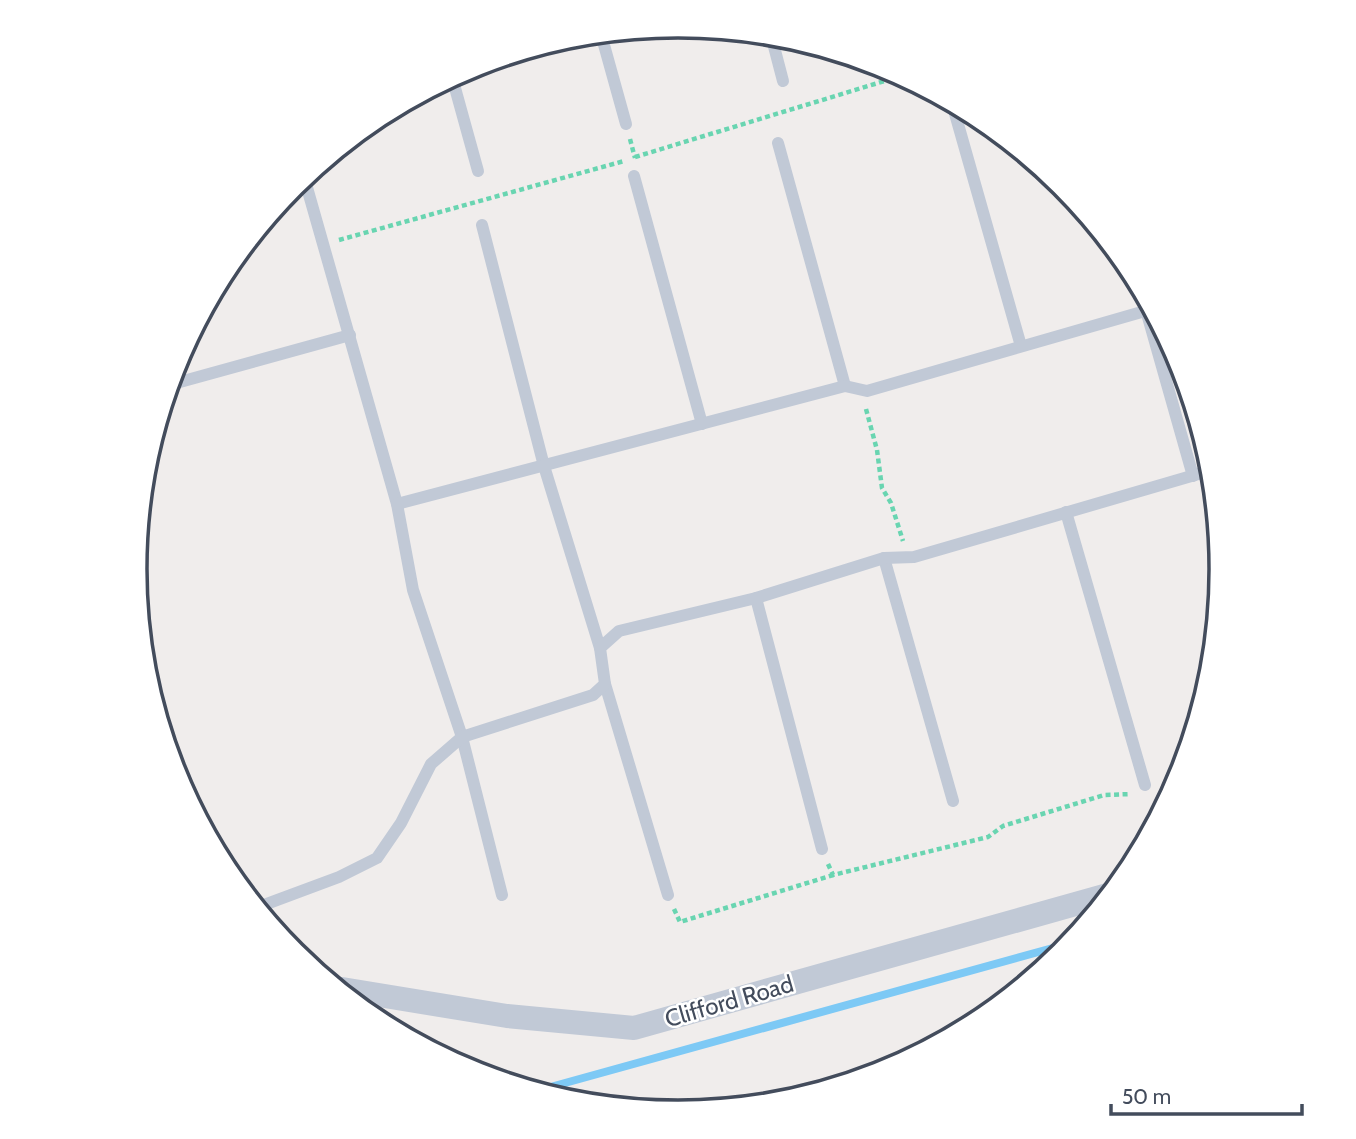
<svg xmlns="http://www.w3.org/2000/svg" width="1356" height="1139" viewBox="0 0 1356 1139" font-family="Cabin,sans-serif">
<rect width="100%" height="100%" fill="#f0edec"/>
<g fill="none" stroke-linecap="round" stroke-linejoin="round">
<path stroke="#7dc9f5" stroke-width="8" d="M 536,1091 L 1071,943"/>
<g stroke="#69d5b1" stroke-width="4.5" stroke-dasharray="5 3.5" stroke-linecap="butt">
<path d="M 630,139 L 635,158"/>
<path d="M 635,157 L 901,76"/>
<path d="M 339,240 L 624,161"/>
<path d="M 866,409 L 877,450 L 882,488 L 891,503 L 903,541"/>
<path d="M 1162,785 L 1167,786 L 1180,778"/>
<path d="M 828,864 L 833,875 L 988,837 L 1003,826 L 1104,795 L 1131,794"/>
<path d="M 674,909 L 680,922 L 833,875"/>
</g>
<g stroke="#c1c9d6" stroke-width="12">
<path d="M 601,34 L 626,124"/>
<path d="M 771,35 L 783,81"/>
<path d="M 452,77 L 478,171"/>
<path d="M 952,103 L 1021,346"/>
<path d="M 778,143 L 845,386"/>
<path d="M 634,176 L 702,424"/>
<path d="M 304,177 L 397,504 L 413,590 L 462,737 L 502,895"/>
<path d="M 482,225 L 544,466 L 600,648"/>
<path d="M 1146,310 L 1193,476"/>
<path d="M 169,385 L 350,335"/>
<path d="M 397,504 L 845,386 L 867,391 L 1152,309"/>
<path d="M 1066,512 L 1145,785"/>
<path d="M 884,558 L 953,801"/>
<path d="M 756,598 L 822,849"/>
<path d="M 605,684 L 668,895"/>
<path d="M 256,908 L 339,877 L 377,858 L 401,823 L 431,764 L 462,737 L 593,695 L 605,684 L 600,648 L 619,631 L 756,598 L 884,558 L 914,557 L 1212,470"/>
</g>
<path stroke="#c1c9d6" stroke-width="24" d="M 338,990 L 342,989 L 507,1016 L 634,1028 L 1111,894"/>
</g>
<g text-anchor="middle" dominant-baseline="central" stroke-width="5" stroke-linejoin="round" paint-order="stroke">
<g font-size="24" fill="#434c5c" stroke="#fff">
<text transform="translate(729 1001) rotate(-16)">Clifford Road</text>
</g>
</g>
<path d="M0 0H1356V1139H0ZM147 569a531 531 0 1 1 1062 0a531 531 0 1 1-1062 0Z" fill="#fff" fill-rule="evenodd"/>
<path fill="none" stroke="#434c5c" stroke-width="3.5" d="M147 569a531 531 0 1 1 1062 0a531 531 0 1 1-1062 0Z"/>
<path d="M1111 1104v10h191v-10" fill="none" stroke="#434c5c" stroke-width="3.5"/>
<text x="1122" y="1104" font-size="21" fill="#434c5c" stroke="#ffffff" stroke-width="5" paint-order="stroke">50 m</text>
</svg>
